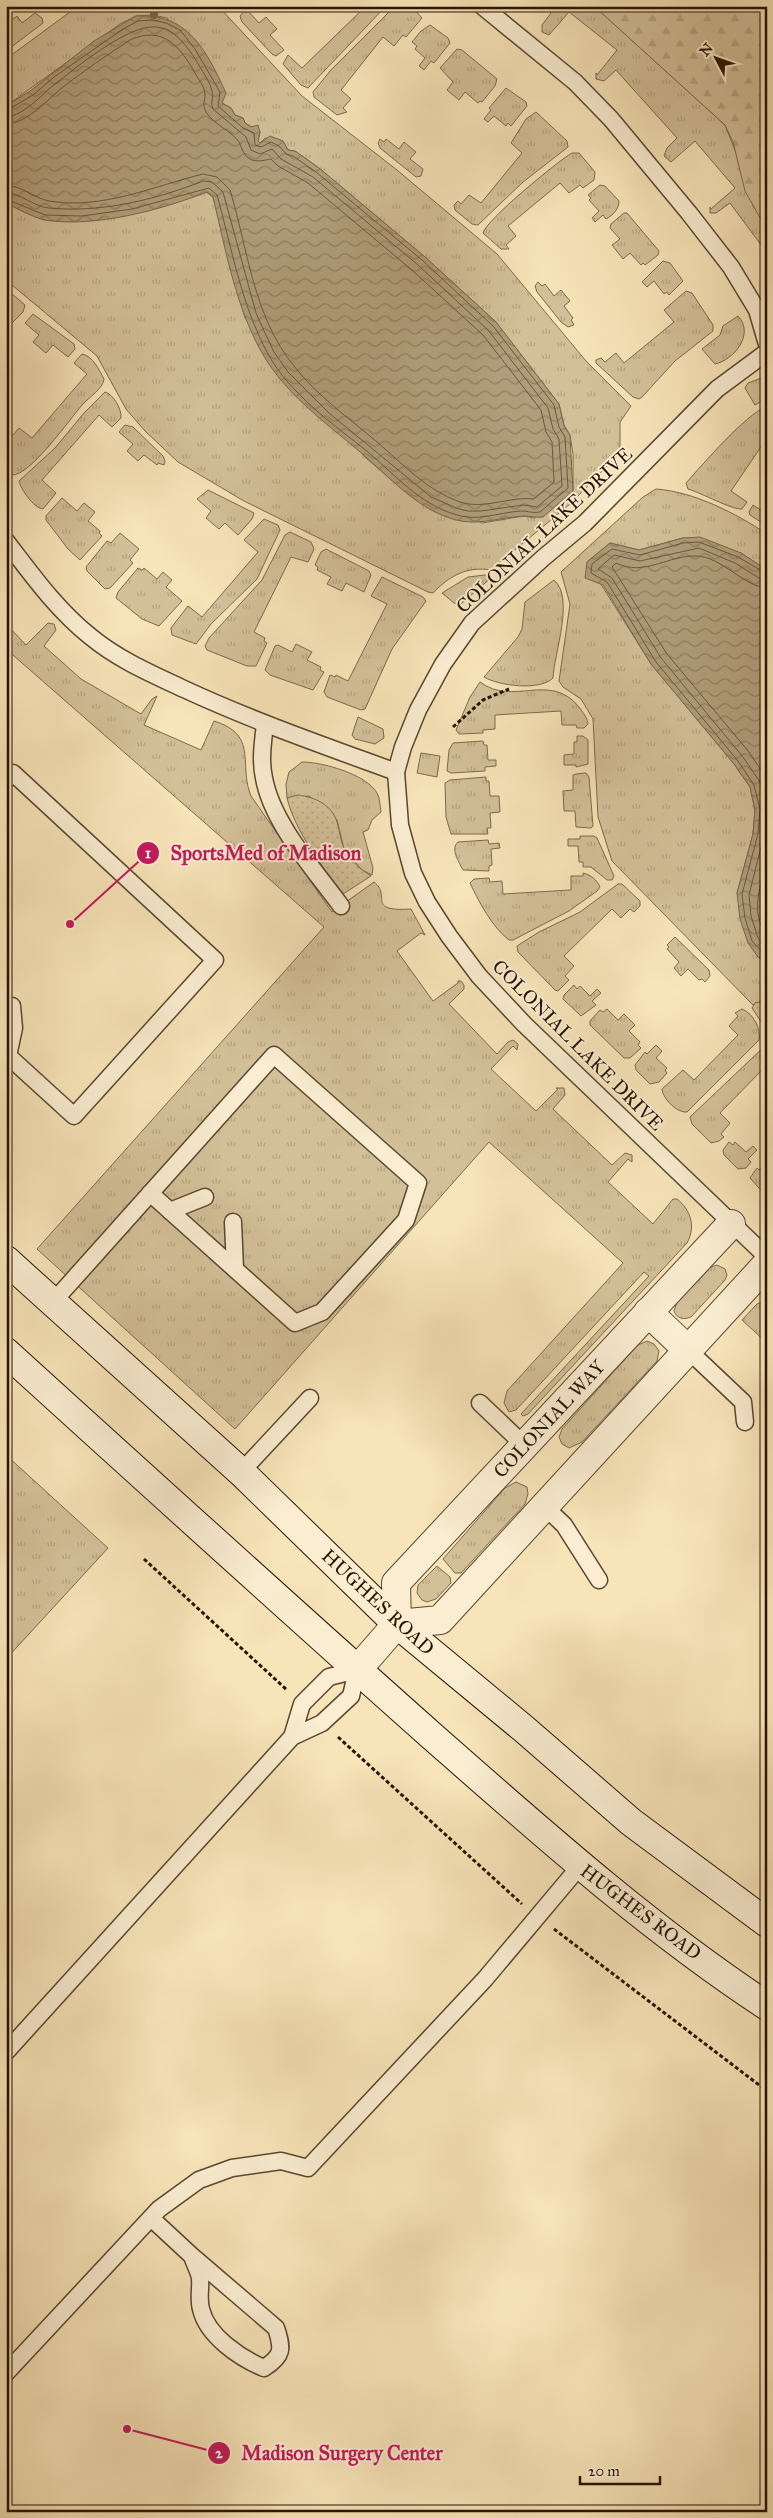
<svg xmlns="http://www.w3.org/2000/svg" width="773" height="2518" viewBox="0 0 773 2518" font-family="'IM FELL Great Primer',serif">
<defs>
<pattern id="grass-tufts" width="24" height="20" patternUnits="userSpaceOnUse" patternTransform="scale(1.25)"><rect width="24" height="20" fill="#d3c099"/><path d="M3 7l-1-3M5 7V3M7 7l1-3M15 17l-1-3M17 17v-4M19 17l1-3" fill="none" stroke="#b5a482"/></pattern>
<pattern id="forest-firs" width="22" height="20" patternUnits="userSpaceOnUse" patternTransform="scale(1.25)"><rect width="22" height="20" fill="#d3c099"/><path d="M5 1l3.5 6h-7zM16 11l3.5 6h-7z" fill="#b5a482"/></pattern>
<pattern id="garden-dots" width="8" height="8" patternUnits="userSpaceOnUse" patternTransform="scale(1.25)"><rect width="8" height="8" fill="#d3c099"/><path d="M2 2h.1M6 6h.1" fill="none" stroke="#b5a482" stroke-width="1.8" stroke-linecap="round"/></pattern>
<pattern id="water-waves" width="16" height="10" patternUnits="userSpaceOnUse" patternTransform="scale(1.25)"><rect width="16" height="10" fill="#b09d7a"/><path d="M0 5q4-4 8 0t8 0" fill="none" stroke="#8f7f62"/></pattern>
</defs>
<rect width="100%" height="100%" fill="#f7e4b8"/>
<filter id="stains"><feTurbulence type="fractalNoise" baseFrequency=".004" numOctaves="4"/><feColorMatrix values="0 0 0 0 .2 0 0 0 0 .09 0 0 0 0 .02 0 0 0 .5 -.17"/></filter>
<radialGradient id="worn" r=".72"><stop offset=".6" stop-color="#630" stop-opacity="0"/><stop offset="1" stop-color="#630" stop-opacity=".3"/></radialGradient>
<g fill="url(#grass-tufts)" stroke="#7c6a4d">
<path d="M 78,6 L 153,6 L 152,15 L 136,16 L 120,24 L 6,106 L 6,59 Z"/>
<path d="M 158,6 L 218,6 L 302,96 L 397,170 L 497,254 L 586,361 L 631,406 L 620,422 L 620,451 L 617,456 L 570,504 L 491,570 C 467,566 449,576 433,593 L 428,592 L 244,501 L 178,462 L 145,431 L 126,409 L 97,356 L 6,280 L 6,203 L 44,220 L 133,214 L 206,192 L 213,197 L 245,318 L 366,458 L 394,482 L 482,523 L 524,516 L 534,518 L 573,491 L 573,454 L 570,435 L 564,425 L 559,404 L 496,322 L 425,257 L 319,168 L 295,151 L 288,150 L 283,141 L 265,138 L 260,143 L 258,141 L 260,132 L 245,123 L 243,118 L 235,115 L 231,108 L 222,103 L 167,18 L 157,16 Z"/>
<path d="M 362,6 L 386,6 L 308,88 L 301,85 L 283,64 L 288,55 L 302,68 L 364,8 Z"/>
<path d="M 395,6 L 411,6 L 422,18 L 406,37 L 403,35 L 394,46 L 383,37 L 341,90 L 351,99 L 343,108 L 347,112 L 337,115 L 314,97 L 313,92 L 331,70 Z"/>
<path d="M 543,6 L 594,6 L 725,125 L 767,230 L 767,253 L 730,203 L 716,213 L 710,213 L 710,207 L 711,209 L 735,188 L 695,141 L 671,162 L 664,156 L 667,148 L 677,138 L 616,70 L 604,81 L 596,79 L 596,73 L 597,75 L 617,50 L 569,12 L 549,35 L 542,32 L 542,25 L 551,13 Z"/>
<path d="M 244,11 L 246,13 L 248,11 L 259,23 L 266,17 L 277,29 L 270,35 L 284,50 L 276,56 L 272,54 L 242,22 L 240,16 Z"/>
<path d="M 35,13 L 42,18 L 43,23 L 6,51 L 6,35 L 11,31 L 6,24 L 17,16 L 22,23 Z"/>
<path d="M 430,25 L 448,38 L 450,43 L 434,63 L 431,61 L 424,70 L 419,66 L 425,58 L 415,49 L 417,46 L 412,42 L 421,31 Z"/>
<path d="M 457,49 L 462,50 L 497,79 L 495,86 L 482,102 L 480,101 L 478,103 L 465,92 L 459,100 L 447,90 L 453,82 L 440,68 Z"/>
<path d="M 506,88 L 526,102 L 527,106 L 511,126 L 508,123 L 506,126 L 494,116 L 488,122 L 484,119 L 491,110 L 489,108 Z"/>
<path d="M 536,112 L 567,141 L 568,147 L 523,182 L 478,225 L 472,224 L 455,210 L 454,205 L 458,201 L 461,204 L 469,195 L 481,203 L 522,153 L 511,143 L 526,119 Z"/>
<path d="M 380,139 L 384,142 L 386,139 L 399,149 L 404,142 L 416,152 L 410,159 L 423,169 L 421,176 L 416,177 L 380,148 L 378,143 Z"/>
<path d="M 572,153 L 579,153 L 595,172 L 594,180 L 583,188 L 580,185 L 569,193 L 560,183 L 508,226 L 516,236 L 506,245 L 509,249 L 501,249 L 483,233 C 486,220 558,161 572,153 Z"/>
<path d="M 600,185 L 605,186 L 619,201 C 619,209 613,215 606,219 L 603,215 L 595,222 L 592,218 L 599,211 L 589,200 L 591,198 L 588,195 Z"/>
<path d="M 624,213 L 627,213 L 659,251 L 658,255 L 645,265 L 643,263 L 641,265 L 630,253 L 623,259 L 612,245 L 620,239 L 610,228 L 611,224 Z"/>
<path d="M 663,261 L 670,263 L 683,281 L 669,295 L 667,292 L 664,294 L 654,281 L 647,287 L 642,282 Z"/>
<path d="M 538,282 L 542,286 L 545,284 L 554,296 L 561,290 L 570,301 L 564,306 L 573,318 L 571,320 L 574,325 L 568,327 L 561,322 L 537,292 L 535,286 Z"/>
<path d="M 6,289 L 25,305 L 23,312 L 11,324 L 6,321 Z"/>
<path d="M 686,291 L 692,293 L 713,325 L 713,331 L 675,361 L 642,397 L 639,399 L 633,397 L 596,363 L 596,360 L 601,358 L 605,362 L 616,353 L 624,363 L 674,322 L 664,310 Z"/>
<path d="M 33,314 L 74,344 L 75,349 L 68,357 L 53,345 L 46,353 L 33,342 L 39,335 L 25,323 Z"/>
<path d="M 738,316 C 755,334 734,360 715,364 L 702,349 L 720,335 L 723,326 Z"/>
<path d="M 82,354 C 93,356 99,370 104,379 C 103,389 89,397 82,405 C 70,419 30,476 12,475 L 6,469 L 6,443 L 19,428 L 32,438 L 87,374 L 74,363 Z"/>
<path d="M 767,376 L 767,398 L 755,405 L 745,388 L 748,383 Z"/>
<path d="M 105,392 C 113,394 122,409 121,418 L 112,427 L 99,415 L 42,480 L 56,493 L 43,509 C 34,508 21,490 19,481 L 55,448 L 84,413 Z"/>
<path d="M 767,406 L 767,438 L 731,491 L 747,502 L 742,509 C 732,510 702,493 688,489 L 686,483 C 704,463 744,416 767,406 Z"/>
<path d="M 125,425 L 133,427 L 163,456 L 165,461 L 164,465 L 158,463 L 157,465 L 144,455 L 138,461 L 127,451 L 133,444 L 119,432 Z"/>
<path d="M 656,489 C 695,492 735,513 767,534 L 767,570 L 741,553 L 683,538 L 639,550 L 610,543 L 587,562 L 651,664 L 734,764 L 750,787 L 755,810 L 753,834 L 737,893 L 758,957 L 767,963 L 767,1002 L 760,1002 L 753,1005 L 612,861 L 598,817 L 593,719 L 581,699 L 563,687 L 559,681 L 570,604 L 561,572 L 643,497 Z"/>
<path d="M 208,490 L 254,513 L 252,519 L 238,535 L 225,523 L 219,529 L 206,518 L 211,511 L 197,499 Z"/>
<path d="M 62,498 L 77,511 L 84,503 L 95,512 L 88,521 L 100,531 L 99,533 L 102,536 L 80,560 L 68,549 L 46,520 L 46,516 Z"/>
<path d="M 753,505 L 767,514 L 767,526 L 750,515 L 749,512 Z"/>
<path d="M 264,519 L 278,525 L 280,530 L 257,579 L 211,624 L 196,644 L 172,635 L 171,628 L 188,606 L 202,617 L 258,552 L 244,540 Z"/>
<path d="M 290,532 L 311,542 L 314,549 L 308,562 L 291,557 L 254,632 L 265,638 L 264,641 L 267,643 L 256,666 L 247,666 L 207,650 L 205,646 L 209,638 L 262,580 L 285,535 Z"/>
<path d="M 120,533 L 139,549 L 130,560 L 133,563 L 110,588 L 105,589 L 87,571 L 86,567 L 107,541 L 111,543 Z"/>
<path d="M 326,549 L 369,571 L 371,575 L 364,592 L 346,583 L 342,591 L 327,584 L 331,577 L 317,570 L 318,567 L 315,565 L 321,552 Z"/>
<path d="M 138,568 L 142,570 L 144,568 L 157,579 L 163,572 L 172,580 L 166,587 L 182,601 L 159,626 L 142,619 L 116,598 L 118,592 Z"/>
<path d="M 485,575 L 492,577 L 461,604 L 454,603 L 442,593 L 468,577 Z"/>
<path d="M 382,577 L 423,597 L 426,601 L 392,649 L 365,709 L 361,710 L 327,697 L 324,692 L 330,675 L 335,677 L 336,675 L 348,681 L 387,604 L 371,596 Z"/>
<path d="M 554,580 C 575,598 554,653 553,678 C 540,691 499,686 484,677 L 518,637 L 522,629 L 525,602 Z"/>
<path d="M 48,623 L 54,624 L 56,630 L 44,646 L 81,679 L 141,714 L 152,699 L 157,696 L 144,725 L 201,750 L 214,721 C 259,735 238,764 251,796 L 332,912 L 374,882 C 392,895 365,912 411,909 L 425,935 L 421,933 L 397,951 L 433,1001 L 458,983 L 458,981 L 461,981 L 464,985 L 464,989 L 449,1004 L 497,1054 L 508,1042 L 513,1040 L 518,1044 L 517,1050 L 513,1046 L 491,1069 L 536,1111 L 558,1089 L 556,1088 L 564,1088 L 565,1095 L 553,1109 L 612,1165 L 625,1153 L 632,1155 L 632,1162 L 628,1159 L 608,1182 L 653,1224 L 673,1199 L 677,1199 C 691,1210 696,1227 687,1243 L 528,1414 L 523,1416 L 521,1414 L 649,1276 L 644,1272 L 516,1410 L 509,1412 L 504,1403 L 507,1391 L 623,1263 L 489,1142 L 235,1429 L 37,1249 L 324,927 L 6,649 L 6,624 L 26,645 Z"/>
<path d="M 296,644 L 312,652 L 307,660 L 321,667 L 320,670 L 324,672 L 313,690 L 270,675 L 265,670 L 275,646 L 278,645 L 292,652 Z"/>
<path d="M 480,682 C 513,707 550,671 579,707 C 583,713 587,717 588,724 L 584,728 L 577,728 L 576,725 L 562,725 L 561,711 L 495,715 L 495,729 L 483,730 L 483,733 L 459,734 L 456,730 L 470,697 Z"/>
<path d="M 358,717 L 383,729 L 384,738 L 375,744 L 355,739 L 352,735 Z"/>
<path d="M 577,736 L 583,736 L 588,740 L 588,764 L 576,767 L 576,765 L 564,765 L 564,755 L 574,754 L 574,742 L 577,742 Z"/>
<path d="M 483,741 L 484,745 L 487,745 L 488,760 L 496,760 L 496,766 L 485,767 L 485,771 L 451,773 L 447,771 L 449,750 L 453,743 Z"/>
<path d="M 421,753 L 440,756 L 437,777 L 417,773 Z"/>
<path d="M 302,762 C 322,762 366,774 377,793 C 380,798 380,806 381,812 L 372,820 L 368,830 L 363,832 L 373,868 L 372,875 L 362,870 L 344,849 L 337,820 L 309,796 L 287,798 L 286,784 L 289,772 Z"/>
<path d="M 576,774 L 586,773 L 589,777 L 593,826 L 591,828 L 576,827 L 575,811 L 564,811 L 563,791 L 573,790 L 573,775 Z"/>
<path d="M 486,777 L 486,781 L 489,781 L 490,796 L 499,796 L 500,812 L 490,813 L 491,828 L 487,828 L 488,834 L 451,834 L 446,817 L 445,783 L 450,780 Z"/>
<path d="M 580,836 L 594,836 L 597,838 L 614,876 L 612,880 L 607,880 L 591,867 L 583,867 L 583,862 L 579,862 L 578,846 L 568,846 L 568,839 L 580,839 Z"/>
<path d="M 488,840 L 489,844 L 499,843 L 500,848 L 491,849 L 492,865 L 489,866 L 489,871 L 463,870 C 459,862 450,849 458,842 Z"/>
<path d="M 583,873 C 591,875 597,880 600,887 L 597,891 L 569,911 L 513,940 L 509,940 C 492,927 479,902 470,883 L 474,879 L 489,878 L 490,882 L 502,881 L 503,894 L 571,890 L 571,876 L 583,876 Z"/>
<path d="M 618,884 L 622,884 L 640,901 L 640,906 L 634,912 L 630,909 L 621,918 L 612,909 L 564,956 L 574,966 L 565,976 L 569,980 L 558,991 L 555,990 L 518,952 L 517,946 L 539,932 L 580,912 Z"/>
<path d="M 675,937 L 709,970 L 710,976 L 705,982 L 702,979 L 699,980 L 688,969 L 681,976 L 674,968 L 679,962 L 667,949 L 669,947 L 667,945 Z"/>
<path d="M 574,985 L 577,989 L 580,986 L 590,996 L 597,989 L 601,993 L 592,1001 L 596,1005 L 581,1016 L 563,999 L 564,995 Z"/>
<path d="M 607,1009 L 618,1020 L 624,1014 L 635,1025 L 629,1031 L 640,1042 L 638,1045 L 641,1048 L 630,1058 L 624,1058 L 590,1025 L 590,1021 L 600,1010 L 603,1012 Z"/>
<path d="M 742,1009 C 754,1014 761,1029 759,1040 L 687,1112 C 677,1113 663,1099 662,1089 L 683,1070 L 694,1080 L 738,1035 L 729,1026 L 738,1016 L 735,1013 Z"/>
<path d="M 767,1044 L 767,1065 L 720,1113 L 730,1123 L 721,1134 L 724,1137 L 719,1141 L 711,1143 L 692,1124 L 690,1117 Z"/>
<path d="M 656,1045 L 662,1051 L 656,1058 L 667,1068 L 665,1070 L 667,1073 L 659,1082 L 650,1084 L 636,1070 L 635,1065 L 645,1052 L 647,1054 Z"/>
<path d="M 729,1142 L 733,1145 L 735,1142 L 746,1152 L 753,1146 L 757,1150 L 748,1159 L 751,1162 L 746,1168 L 738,1169 L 724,1155 L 723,1150 Z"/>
<path d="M 762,1167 L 767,1172 L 767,1197 L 750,1178 L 757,1168 L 759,1170 Z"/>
<path d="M 717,1265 L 725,1269 L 727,1275 L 725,1280 L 691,1317 C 684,1320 677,1319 674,1311 L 677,1302 L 711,1267 Z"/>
<path d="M 767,1300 L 767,1343 L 742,1320 L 757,1304 Z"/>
<path d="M 647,1341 L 654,1344 L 659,1351 L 657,1361 L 582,1442 L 569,1448 L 562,1444 L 559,1437 L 562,1429 L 638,1345 Z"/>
<path d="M 6,1455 L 108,1548 L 6,1659 Z"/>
<path d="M 516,1482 L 527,1487 L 528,1494 L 525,1504 L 461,1573 L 455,1573 L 443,1559 L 505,1488 Z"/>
<path d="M 437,1566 L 450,1577 L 451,1583 L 436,1599 L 427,1602 L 422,1600 L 417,1593 L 418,1585 Z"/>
</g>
<path fill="url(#forest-firs)" stroke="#7c6a4d" d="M 594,6 L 767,6 L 767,230 L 745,191 L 733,142 L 725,125 Z"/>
<g fill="url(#garden-dots)" stroke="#7c6a4d">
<path d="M 298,795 C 315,797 332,805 337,822 C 340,831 340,840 344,848 C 349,860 360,869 371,876 L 343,894 C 321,864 296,833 287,798 Z"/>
<path d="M 764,1001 L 767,1002 L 767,1031 L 752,1008 L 755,1003 Z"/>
</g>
<g fill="url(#water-waves)" stroke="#79664a">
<path d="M 136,16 C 188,12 207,52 226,93 L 222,103 L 231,108 L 235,115 L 243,118 L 245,123 L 251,127 L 258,125 L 260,132 L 258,141 L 260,143 L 270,136 L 283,141 L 288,150 L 295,151 L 319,168 L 425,257 L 496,322 L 559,404 L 564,426 L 570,435 L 573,491 L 543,517 C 536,518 530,516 524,516 C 501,517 480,526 456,520 C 421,511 394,482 367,458 C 332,427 290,399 265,358 C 236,310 226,251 213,197 L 207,192 C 161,210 94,228 45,220 C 32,217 18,209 6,203 L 6,106 L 30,91 L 94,41 Z"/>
<path d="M 700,537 L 741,553 L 767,570 L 767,963 L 758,957 L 748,943 L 740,919 L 737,893 L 753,834 L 755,810 L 750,787 L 734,764 L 651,664 L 603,585 L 585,578 L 587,562 L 610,543 L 639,550 L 683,538 Z"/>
</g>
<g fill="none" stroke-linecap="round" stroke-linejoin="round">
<g stroke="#6b583e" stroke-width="1">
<path d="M 6,111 L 33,95 L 54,77 L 123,29 L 138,21 L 153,20 L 166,23 L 180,30 L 195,49 L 220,92 L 218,106 L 243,128 L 254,133 L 255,145 L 261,147 L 271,142 L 279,146 L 286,154 L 293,156 L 316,172 L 422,260 L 493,326 L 554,405 L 559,427 L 565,437 L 568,488 L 540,512 C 534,513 530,512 525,511 C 502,511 480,522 457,515 C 421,505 396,476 368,452 C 333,424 290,394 268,354 C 241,304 232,249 217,195 L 209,188 L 132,209 L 82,216 L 45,215 L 6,199"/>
<path d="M 6,117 C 22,116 39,98 50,88 C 68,74 86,59 105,47 C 151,18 171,17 200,67 C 205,75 210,83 212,91 C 214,98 210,102 213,109 L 246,137 L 251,150 L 260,154 L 272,149 L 281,159 L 313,177 L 418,265 L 488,330 L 548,408 L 553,429 L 559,439 L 562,486 L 537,507 L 523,505 L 481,511 L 468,511 L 459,509 L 431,497 L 329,413 L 288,372 L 274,352 L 265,333 L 256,313 L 223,192 L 212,182 L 203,181 C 155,200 101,213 49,208 C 34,207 21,193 6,193"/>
<path d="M 6,124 C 27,124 48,99 63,87 C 85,70 107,55 130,40 C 162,25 180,46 195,73 C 198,79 205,87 205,94 C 205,101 202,105 206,112 C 213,124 233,132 239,142 C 243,150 243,156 252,160 C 259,162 265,160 271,159 L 278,166 L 308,183 L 413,271 L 483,335 L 541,410 L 546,432 L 552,442 L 554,482 L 534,499 C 510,496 484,510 460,502 C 426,490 403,464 377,442 C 349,418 317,396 294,366 C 253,316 248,249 230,190 L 217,177 L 203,174 C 154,186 102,210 49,201 C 34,198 22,186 6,185"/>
<path d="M 767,574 L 738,557 L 699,542 L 683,543 L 640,555 L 612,549 L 592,564 L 591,573 L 607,582 L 656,662 L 738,761 L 754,785 L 760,809 L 758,834 L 742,894 L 745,918 L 752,941 L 767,957"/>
<path d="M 767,580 L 759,578 L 735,563 L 699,548 L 640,561 L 614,555 L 598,569 L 612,578 L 661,658 L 743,757 L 760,782 L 767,809 L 764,835 L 749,895 L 751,916 L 758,938 L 767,949"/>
<path d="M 767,588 C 744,587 721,556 696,556 C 668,555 644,577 616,563 L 612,567 L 667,654 L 749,752 L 767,779"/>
<path d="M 767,859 C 761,887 749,910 767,937"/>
</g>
<path stroke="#79664a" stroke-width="8" d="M 154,15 L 155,6"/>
<defs>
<g id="lane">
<path d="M 482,6 L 575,82 L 611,119 L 689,213 L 731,267 L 757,310 L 767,344"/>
<path d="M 767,352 L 717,389 L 585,523 L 543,558 L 472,623 L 443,664 L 418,710 L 403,747 L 396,772 L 400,825 L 413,873 L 427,902 L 449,936 L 479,976 L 524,1024 L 767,1257"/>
<path d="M 6,541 C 32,575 57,610 91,637 C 119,660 152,674 184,689 C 253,721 325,746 396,772"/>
<path d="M 265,724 C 263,742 260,760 264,778 C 272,823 314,869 341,906"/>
<path d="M 6,780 L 13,773 L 215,960 L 74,1116 L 6,1054"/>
<path d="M 8,1056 L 14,1028 L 12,1006"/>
<path d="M 170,1211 L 205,1197"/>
<path d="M 233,1222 L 235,1269"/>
<path d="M 53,1302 L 274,1055 L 418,1183 L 406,1220 L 322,1312 L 295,1323 L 150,1193"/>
<path d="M 688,1350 L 743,1402 L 745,1422"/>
<path d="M 480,1403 L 525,1446"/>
<path d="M 241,1472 L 310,1398"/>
<path d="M 544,1506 L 564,1525 L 599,1580"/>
<path d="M 6,2052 L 292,1737 L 322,1723 L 351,1696 L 357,1670 L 329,1677 L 302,1704 L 292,1737"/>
<path d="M 151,2218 L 192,2256 L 276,2328 C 283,2349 283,2356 264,2368 C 240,2358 207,2336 201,2309 C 198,2299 201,2288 200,2278 C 199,2271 194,2263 192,2256"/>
<path d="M 6,2373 L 159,2209 L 199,2180 L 232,2168 L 281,2161 L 308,2168 L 485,1979 L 580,1866"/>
</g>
<g id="street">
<path d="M 648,1312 L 688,1350"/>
<path d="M 397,1624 L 396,1583 L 731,1224"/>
<path d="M 357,1670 L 397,1624 L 440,1620 L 767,1264"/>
</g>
<g id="secondary">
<path d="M 6,1260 L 241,1472 L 397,1624 L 524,1729 L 631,1822 L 767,1923"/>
<path d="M 6,1352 C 148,1481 290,1610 433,1737 C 540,1831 647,1927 767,2006"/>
</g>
</defs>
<use href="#lane" stroke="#5a472f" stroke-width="19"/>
<use href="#street" stroke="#5a472f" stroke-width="30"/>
<use href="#secondary" stroke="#261301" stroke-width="30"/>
<g stroke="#261301" stroke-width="3" stroke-dasharray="4 2.5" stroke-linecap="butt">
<path d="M 453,727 L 483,700 L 509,689"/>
<path d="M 144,1559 L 287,1690"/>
<path d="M 338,1737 L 522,1904"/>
<path d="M 554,1929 L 767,2091"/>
</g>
<use href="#lane" stroke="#faedd1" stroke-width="16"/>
<use href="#street" stroke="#faedd1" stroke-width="28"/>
<use href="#secondary" stroke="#faedd1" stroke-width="28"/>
</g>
<g text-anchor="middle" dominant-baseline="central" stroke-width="4" stroke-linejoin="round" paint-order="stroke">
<g font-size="19" fill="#261301" stroke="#faedd1">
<text transform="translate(544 530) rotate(-43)">COLONIAL LAKE DRIVE</text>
<text transform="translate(578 1045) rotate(45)">COLONIAL LAKE DRIVE</text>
<text transform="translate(549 1419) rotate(-47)">COLONIAL WAY</text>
<text transform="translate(378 1602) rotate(43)">HUGHES ROAD</text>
<text transform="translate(641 1912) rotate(37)">HUGHES ROAD</text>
</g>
</g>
<path fill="none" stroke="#c2185b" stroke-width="2" d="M70 924L148 853M127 2429L219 2453"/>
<g fill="#c2185b" stroke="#faedd1" stroke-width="2">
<circle cx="70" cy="924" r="5"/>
<circle cx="127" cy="2429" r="5"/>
<circle cx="148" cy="853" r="12"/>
<circle cx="219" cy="2453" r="12"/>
</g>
<g font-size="15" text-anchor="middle" font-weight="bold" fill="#fff">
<text x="148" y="858">1</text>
<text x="219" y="2458">2</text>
</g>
<g font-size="20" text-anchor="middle" font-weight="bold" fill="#c2185b" stroke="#faedd1" stroke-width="4" stroke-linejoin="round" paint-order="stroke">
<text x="266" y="860">SportsMed of Madison</text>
<text x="342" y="2460">Madison Surgery Center</text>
</g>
<rect width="773" height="2518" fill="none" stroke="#f7e4b8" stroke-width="25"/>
<rect x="8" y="8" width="758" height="2503" fill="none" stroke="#261301" stroke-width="2.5"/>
<rect x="12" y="12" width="748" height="2493" fill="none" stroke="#261301"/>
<g transform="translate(716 58) rotate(311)" stroke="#faedd1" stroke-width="4" paint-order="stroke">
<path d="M0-4L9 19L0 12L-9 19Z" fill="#261301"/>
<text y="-8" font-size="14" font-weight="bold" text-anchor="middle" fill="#261301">N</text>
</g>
<path d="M580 2476v8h80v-8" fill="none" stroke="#261301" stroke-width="2.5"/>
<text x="588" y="2476" font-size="15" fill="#261301" stroke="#faedd1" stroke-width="4" paint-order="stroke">20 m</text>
<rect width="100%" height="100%" filter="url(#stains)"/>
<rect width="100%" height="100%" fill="url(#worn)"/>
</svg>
